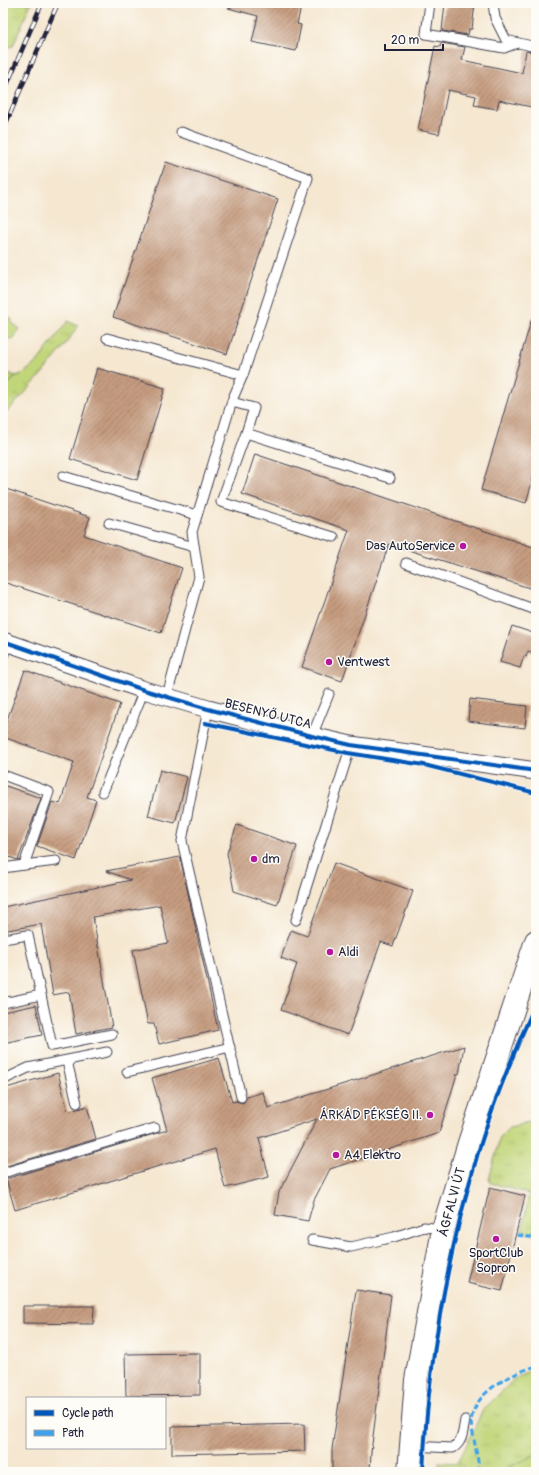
<svg xmlns="http://www.w3.org/2000/svg" width="539" height="1475" viewBox="0 0 539 1475" font-family="Pangolin,sans-serif">
<defs>
<pattern id="grass-tufts" width="24" height="20" patternUnits="userSpaceOnUse"><rect width="24" height="20" fill="#c1d579"/><path d="M3 7l-1-3M5 7V3M7 7l1-3M15 17l-1-3M17 17v-4M19 17l1-3" fill="none" stroke="#a6b76a"/></pattern>
<pattern id="garden-furrows" width="10" height="10" patternUnits="userSpaceOnUse"><rect width="10" height="10" fill="#c1d579"/><path d="M-1 1l2-2M0 10L10 0M9 11l2-2" fill="none" stroke="#a6b76a"/></pattern>
<pattern id="building-hatch" width="6" height="6" patternUnits="userSpaceOnUse"><rect width="6" height="6" fill="#c69c80"/><path d="M-1 1l2-2M0 6l6-6M5 7l2-2" fill="none" stroke="#a07f6a"/></pattern>
</defs>
<rect width="100%" height="100%" fill="#fdfcf7"/>
<filter id="ink" filterUnits="userSpaceOnUse"><feTurbulence type="fractalNoise" baseFrequency=".025" numOctaves="2"/><feDisplacementMap in="SourceGraphic" scale="8" xChannelSelector="R" yChannelSelector="G"/><feConvolveMatrix kernelMatrix="1 2 1 2 8 2 1 2 1" color-interpolation-filters="sRGB"/></filter>
<filter id="wash" filterUnits="userSpaceOnUse"><feTurbulence type="fractalNoise" baseFrequency=".012" numOctaves="4" result="noise"/><feDisplacementMap in="SourceGraphic" scale="16" xChannelSelector="R" yChannelSelector="G"/><feGaussianBlur stdDeviation="0.9" result="paint"/><feColorMatrix in="noise" values="0 0 0 0 0 0 0 0 0 0 0 0 0 0 0 0 0 1.4 0 .05"/><feComposite in="paint" operator="in"/></filter>
<g filter="url(#wash)">
<rect width="100%" height="100%" fill="#f5e7d0"/>
<g fill="url(#grass-tufts)" stroke="#727c5a">
<path d="M 7,3 L 31,3 L 13,46 L 3,48 L 3,15 Z"/>
<path d="M 3,314 L 11,318 L 12,323 L 19,328 L 14,339 L 3,338 Z"/>
<path d="M 68,321 L 78,326 C 57,359 30,388 3,416 L 3,391 L 16,376 L 24,373 L 37,362 Z"/>
<path d="M 536,1120 L 536,1235 L 522,1231 L 529,1194 L 491,1183 L 489,1179 L 500,1137 L 510,1127 Z"/>
<path d="M 536,1367 L 536,1472 L 438,1472 L 439,1462 L 458,1463 L 483,1410 L 513,1380 Z"/>
</g>
<path fill="url(#garden-furrows)" stroke="#727c5a" d="M 3,371 L 16,376 L 3,391 Z"/>
<path fill="#c1d579" stroke="#727c5a" d="M 536,1454 L 536,1472 L 505,1472 L 504,1470 Z"/>
<g id="blocks">
<g fill="url(#building-hatch)">
<path d="M 228,3 L 302,3 L 297,24 L 301,25 L 296,51 L 252,42 L 258,16 L 228,8 Z"/>
<path d="M 445,3 L 475,3 L 472,29 L 469,29 L 468,35 L 442,31 Z"/>
<path d="M 441,43 L 465,47 L 462,60 L 522,73 L 526,51 L 536,53 L 536,108 L 499,100 L 497,109 L 474,105 L 476,96 L 448,90 L 439,134 L 418,130 L 435,46 L 440,47 Z"/>
<path d="M 166,162 L 278,199 L 227,354 L 113,317 Z"/>
<path d="M 532,318 L 536,318 L 536,468 L 526,503 L 481,490 Z"/>
<path d="M 97,368 L 165,388 L 137,480 L 70,459 Z"/>
<path d="M 255,454 L 536,548 L 536,590 L 389,544 L 342,681 L 302,667 L 349,530 L 242,494 Z"/>
<path d="M 3,488 L 90,517 L 84,535 L 182,568 L 161,633 L 3,582 Z"/>
<path d="M 512,626 L 536,634 L 536,654 L 528,651 L 526,657 L 524,656 L 520,668 L 500,662 Z"/>
<path d="M 25,670 L 120,704 L 87,797 L 96,800 L 76,860 L 37,846 L 52,802 L 60,804 L 74,762 L 3,737 L 3,731 Z"/>
<path d="M 470,699 L 527,706 L 525,728 L 468,721 Z"/>
<path d="M 160,770 L 187,777 L 175,823 L 148,816 Z"/>
<path d="M 3,785 L 41,798 L 18,860 L 3,855 Z"/>
<path d="M 237,825 L 297,846 L 277,905 L 234,891 L 227,853 Z"/>
<path d="M 180,857 L 218,1030 L 159,1044 L 154,1024 L 148,1024 L 133,950 L 168,943 L 160,905 L 93,917 L 112,1027 L 76,1034 L 69,992 L 53,995 L 41,924 L 3,931 L 3,907 L 131,880 L 106,871 Z"/>
<path d="M 334,863 L 413,891 L 393,946 L 381,942 L 348,1035 L 281,1010 L 297,964 L 281,958 L 291,930 L 307,936 Z"/>
<path d="M 36,1005 L 42,1035 L 3,1043 L 3,1012 Z"/>
<path d="M 464,1046 L 459,1074 L 457,1074 L 439,1133 L 330,1169 L 314,1200 L 308,1221 L 275,1215 L 279,1192 L 317,1119 L 259,1138 L 269,1177 L 225,1188 L 215,1149 L 15,1210 L 6,1179 L 167,1130 L 152,1078 L 219,1058 L 232,1102 L 236,1101 L 243,1103 L 247,1097 L 263,1092 L 268,1108 Z"/>
<path d="M 58,1073 L 68,1112 L 87,1106 L 96,1139 L 3,1167 L 3,1089 Z"/>
<path d="M 490,1187 L 525,1196 L 502,1291 L 467,1283 Z"/>
<path d="M 356,1290 L 391,1295 L 371,1452 L 370,1472 L 332,1472 L 332,1449 Z"/>
<path d="M 23,1306 L 94,1306 L 93,1324 L 23,1323 Z"/>
<path d="M 200,1353 L 200,1395 L 126,1396 L 125,1354 Z"/>
<path d="M 304,1424 L 305,1451 L 172,1454 L 172,1427 Z"/>
</g>
</g>
</g>
<g filter="url(#ink)">
<use href="#blocks" fill-opacity="0" stroke="#424051" stroke-width="1"/>
<g fill="none" stroke-linecap="round" stroke-linejoin="round">
<defs>
<g id="lane">
<path d="M 430,3 L 426,34 L 504,48 L 517,43"/>
<path d="M 493,3 L 495,18 L 506,40 L 536,47"/>
<path d="M 107,338 L 243,375"/>
<path d="M 232,402 L 254,408 L 246,433 L 390,478"/>
<path d="M 246,433 L 221,502 L 334,537"/>
<path d="M 63,476 L 197,515"/>
<path d="M 109,523 L 194,547"/>
<path d="M 406,563 L 536,610"/>
<path d="M 3,656 L 8,644"/>
<path d="M 167,696 L 199,577 L 192,532 L 233,398 L 243,375 L 308,178 L 181,132"/>
<path d="M 208,709 L 182,841 L 241,1097"/>
<path d="M 312,736 L 329,694"/>
<path d="M 3,775 L 49,792 L 24,865 L 3,868"/>
<path d="M 103,792 L 144,690"/>
<path d="M 24,865 L 56,861"/>
<path d="M 296,920 L 351,745"/>
<path d="M 3,939 L 28,935 L 52,1046 L 112,1034"/>
<path d="M 3,1003 L 41,995"/>
<path d="M 67,1061 L 77,1103"/>
<path d="M 127,1072 L 230,1047"/>
<path d="M 3,1080 L 28,1068 L 107,1052"/>
<path d="M 3,1173 L 155,1128"/>
<path d="M 312,1240 L 351,1247 L 394,1237 L 424,1227 L 443,1229"/>
<path d="M 411,1446 L 453,1448 C 463,1442 463,1430 465,1420"/>
</g>
<path id="street" d="M 3,641 L 144,690 L 208,709 L 312,736 L 351,745 L 536,771"/>
<path id="secondary" d="M 409,1472 L 416,1380 L 443,1229 L 469,1143 L 536,941"/>
</defs>
<use href="#lane" stroke="#424051" stroke-width="11"/>
<use href="#street" stroke="#424051" stroke-width="19"/>
<use href="#secondary" stroke="#424051" stroke-width="24"/>
<use href="#lane" stroke="#fff" stroke-width="9"/>
<use href="#street" stroke="#fff" stroke-width="17"/>
<use href="#secondary" stroke="#fff" stroke-width="22"/>
<defs>
<g id="rail">
<path d="M 3,94 L 42,3"/>
<path d="M 3,130 L 58,3"/>
</g>
</defs>
<use href="#rail" stroke="#22223b" stroke-width="4.5"/>
<use href="#rail" stroke="#fdfcf7" stroke-width="3" stroke-dasharray="9" stroke-linecap="butt"/>
<g stroke="#3ea2ec" stroke-width="3" stroke-dasharray="6 3" stroke-linecap="butt">
<path d="M 534,1129 L 536,1138"/>
<path d="M 517,1235 L 536,1238"/>
<path d="M 480,1472 L 471,1423 C 473,1391 510,1375 536,1366"/>
</g>
<defs>
<g id="cycleway">
<path d="M 3,641 L 144,690 L 208,709 L 312,736 L 351,745 L 536,771"/>
<path d="M 205,723 L 348,753 L 424,765 L 536,793"/>
<path d="M 423,1472 C 428,1364 447,1256 478,1153 C 493,1102 514,1052 536,1003"/>
</g>
</defs>
<use href="#cycleway" stroke="#fdfcf7" stroke-width="6"/>
<use href="#cycleway" stroke="#0057b8" stroke-width="4"/>
</g>
</g>
<g fill="#b5179e" stroke="#fdfcf7" stroke-width="1.5">
<circle cx="463" cy="546" r="4"/>
<circle cx="329" cy="662" r="4"/>
<circle cx="254" cy="859" r="4"/>
<circle cx="330" cy="952" r="4"/>
<circle cx="430" cy="1115" r="4"/>
<circle cx="336" cy="1155" r="4"/>
<circle cx="496" cy="1239" r="4"/>
</g>
<g text-anchor="middle" dominant-baseline="central" stroke-width="3" stroke-linejoin="round" paint-order="stroke">
<g font-size="13" fill="#22223b" stroke="#fdfcf7" text-anchor="start">
<text x="455" y="546" text-anchor="end">Das AutoService</text>
<text x="337" y="662">Ventwest</text>
<text x="262" y="859">dm</text>
<text x="338" y="952">Aldi</text>
<text x="422" y="1115" text-anchor="end">ÁRKÁD PÉKSÉG II.</text>
<text x="344" y="1155">A4 Elektro</text>
<text x="496" y="1253" text-anchor="middle">SportClub<tspan x="496" dy="15">Sopron</tspan></text>
</g>
<g font-size="13" fill="#22223b" stroke="#fdfcf7">
<text transform="translate(268 714) rotate(14)">BESENYŐ UTCA</text>
<text transform="translate(452 1202) rotate(-75)">ÁGFALVI ÚT</text>
</g>
</g>
<rect width="539" height="1475" fill="none" stroke="#fdfcf7" stroke-width="16"/>
<rect x="26" y="1397" width="140" height="52" fill="#fdfcf7" stroke="#a5a5ac"/>
<rect x="34" y="1410" width="20" height="6" fill="#0057b8" stroke="#a5a5ac"/>
<text x="62" y="1417" font-size="12" fill="#22223b">Cycle path</text>
<rect x="34" y="1430" width="20" height="6" fill="#3ea2ec" stroke="#a5a5ac"/>
<text x="62" y="1437" font-size="12" fill="#22223b">Path</text>
<path d="M385 44v6h58v-6" fill="none" stroke="#22223b" stroke-width="2"/>
<text x="391" y="44" font-size="12" fill="#22223b" stroke="#fdfcf7" stroke-width="3" paint-order="stroke">20 m</text>
</svg>
